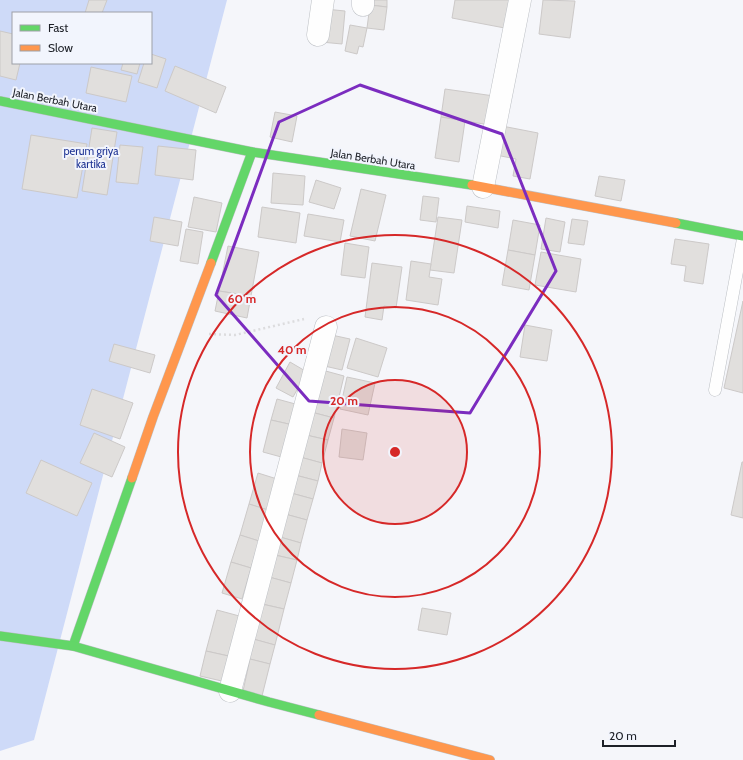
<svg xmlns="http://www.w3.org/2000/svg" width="743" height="760" viewBox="0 0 743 760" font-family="Cabin,sans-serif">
<rect width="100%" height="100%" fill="#f5f6fa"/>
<path fill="#cedaf8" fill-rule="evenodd" d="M 0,0 L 227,0 L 34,740 L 0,751 ZM 13,13 L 151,13 L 151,63 L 13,63 Z"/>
<g fill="#e1dfdd" stroke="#ccc9c8">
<path d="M 89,0 L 107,0 L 102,13 L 85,13 Z"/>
<path d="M 371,0 L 387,0 L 387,7 L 370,5 Z"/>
<path d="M 455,0 L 515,0 L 510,29 L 452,18 Z"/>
<path d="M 543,0 L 575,1 L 570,38 L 539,34 Z"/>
<path d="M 370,5 L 387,7 L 384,30 L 367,28 Z"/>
<path d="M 325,9 L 345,11 L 342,44 L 321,42 Z"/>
<path d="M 350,25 L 367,28 L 363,47 L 359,46 L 357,54 L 345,51 Z"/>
<path d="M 0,31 L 13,34 L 13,63 L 20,63 L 16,80 L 0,76 Z"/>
<path d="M 151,54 L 166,59 L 157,88 L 138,82 L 144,63 L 151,63 Z"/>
<path d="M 123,63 L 140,63 L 137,74 L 121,70 Z"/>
<path d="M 175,66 L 226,87 L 216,113 L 165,91 Z"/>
<path d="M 91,67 L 132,76 L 126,102 L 86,93 Z"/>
<path d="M 445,89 L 494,96 L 490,125 L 441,117 Z"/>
<path d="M 275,112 L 297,116 L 292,142 L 270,137 Z"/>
<path d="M 441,117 L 465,121 L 459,162 L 435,158 Z"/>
<path d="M 502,126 L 538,133 L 530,179 L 513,176 L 516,159 L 496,155 Z"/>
<path d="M 92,128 L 117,132 L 107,195 L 82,191 Z"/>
<path d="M 31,135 L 87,144 L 77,198 L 22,189 Z"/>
<path d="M 120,145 L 143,147 L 138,184 L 116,182 Z"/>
<path d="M 158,146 L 196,150 L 193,180 L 155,175 Z"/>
<path d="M 273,173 L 305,176 L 303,205 L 271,203 Z"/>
<path d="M 599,176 L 625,180 L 621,201 L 595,196 Z"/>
<path d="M 316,180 L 341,188 L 334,209 L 309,202 Z"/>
<path d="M 361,189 L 386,195 L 375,241 L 350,236 Z"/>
<path d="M 423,196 L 439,198 L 436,222 L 420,220 Z"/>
<path d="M 194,197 L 222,203 L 216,232 L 188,227 Z"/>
<path d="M 467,206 L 500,211 L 498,228 L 465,222 Z"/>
<path d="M 262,207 L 300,213 L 296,243 L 258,237 Z"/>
<path d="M 308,214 L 344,220 L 340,242 L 304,236 Z"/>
<path d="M 154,217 L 182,222 L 178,246 L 150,241 Z"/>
<path d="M 438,217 L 462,220 L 454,273 L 430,270 Z"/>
<path d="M 546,218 L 565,222 L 560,252 L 541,249 Z"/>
<path d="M 572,219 L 588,221 L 584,245 L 568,243 Z"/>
<path d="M 513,220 L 540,225 L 535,255 L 508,250 Z"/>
<path d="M 186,229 L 203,232 L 198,264 L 180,261 Z"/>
<path d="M 675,239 L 709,244 L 703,284 L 684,281 L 686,266 L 671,264 Z"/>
<path d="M 345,243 L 369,247 L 365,278 L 341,275 Z"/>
<path d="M 228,246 L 259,252 L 251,296 L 219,291 Z"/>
<path d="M 508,250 L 535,255 L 529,290 L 502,285 Z"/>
<path d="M 541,252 L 581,259 L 576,292 L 535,285 Z"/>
<path d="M 411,261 L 431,264 L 429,277 L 442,279 L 438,305 L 406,300 Z"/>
<path d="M 372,263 L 402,267 L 396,308 L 384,306 L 382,320 L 365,317 Z"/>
<path d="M 219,291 L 251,296 L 247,318 L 215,311 Z"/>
<path d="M 743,301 L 743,393 L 724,388 Z"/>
<path d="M 525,325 L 552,330 L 547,361 L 520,357 Z"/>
<path d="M 327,334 L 350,339 L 342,370 L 320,365 Z"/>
<path d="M 356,338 L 387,348 L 378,377 L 347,368 Z"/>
<path d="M 114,344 L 155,355 L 150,373 L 109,361 Z"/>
<path d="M 290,362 L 307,372 L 293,397 L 276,388 Z"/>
<path d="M 322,370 L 344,376 L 334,418 L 311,412 Z"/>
<path d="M 347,377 L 375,383 L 368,415 L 340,409 Z"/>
<path d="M 92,389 L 133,403 L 120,439 L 80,425 Z"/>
<path d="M 277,399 L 299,405 L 293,425 L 271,420 Z"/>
<path d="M 311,412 L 334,418 L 328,440 L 306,435 Z"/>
<path d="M 271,420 L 293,425 L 285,458 L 263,452 Z"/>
<path d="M 342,429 L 367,433 L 363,460 L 339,457 Z"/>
<path d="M 94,433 L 125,447 L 112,477 L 80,463 Z"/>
<path d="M 306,435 L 328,440 L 322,463 L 300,457 Z"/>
<path d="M 300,457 L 322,463 L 318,481 L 295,475 Z"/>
<path d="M 41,460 L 92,483 L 77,516 L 26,493 Z"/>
<path d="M 742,462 L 743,462 L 743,518 L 731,515 Z"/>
<path d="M 258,473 L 277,479 L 268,510 L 249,504 Z"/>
<path d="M 295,475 L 318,481 L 313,499 L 291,493 Z"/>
<path d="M 291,493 L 313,499 L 307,520 L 285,514 Z"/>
<path d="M 249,504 L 268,510 L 259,541 L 240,535 Z"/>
<path d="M 285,514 L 307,520 L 301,543 L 280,537 Z"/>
<path d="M 240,535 L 259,541 L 251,568 L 231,562 Z"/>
<path d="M 280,537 L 301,543 L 297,560 L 275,555 Z"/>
<path d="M 275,555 L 297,560 L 291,583 L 269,577 Z"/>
<path d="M 231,562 L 251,568 L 242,599 L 222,593 Z"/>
<path d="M 269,577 L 291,583 L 284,609 L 262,604 Z"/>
<path d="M 262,604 L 284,609 L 275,645 L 253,639 Z"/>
<path d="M 422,608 L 451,613 L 447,635 L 418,630 Z"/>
<path d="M 217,610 L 243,617 L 233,657 L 206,651 Z"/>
<path d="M 246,637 L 275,645 L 270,664 L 242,657 Z"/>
<path d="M 206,651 L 233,657 L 226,682 L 200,676 Z"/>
<path d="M 250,659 L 270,664 L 262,696 L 243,691 Z"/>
</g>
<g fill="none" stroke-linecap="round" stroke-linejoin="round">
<defs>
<path id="lane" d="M 715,390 L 743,239"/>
<g id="street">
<path d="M 363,5 L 363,0"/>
<path d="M 318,35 L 323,0"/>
<path d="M 483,187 L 520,0"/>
<path d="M 230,691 L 326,327"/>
</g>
<g id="fast">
<path d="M 0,101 L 252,152 L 472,185"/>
<path d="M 676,223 L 743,236"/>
<path d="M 211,263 L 252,152"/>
<path d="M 0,636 L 73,646 L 132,478"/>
<path d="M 73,646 L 269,702 L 319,715"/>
</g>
<g id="slow">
<path d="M 472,185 L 676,223"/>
<path d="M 132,478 L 153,417 L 211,263"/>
<path d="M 319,715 L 490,760"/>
</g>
</defs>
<use href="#lane" stroke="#bdc0c5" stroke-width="13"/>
<use href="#street" stroke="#bdc0c5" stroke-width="23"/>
<use href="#fast" stroke="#bdc0c5" stroke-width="10"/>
<use href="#slow" stroke="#bdc0c5" stroke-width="10"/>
<path stroke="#dcdcde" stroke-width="2.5" stroke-dasharray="2 3" stroke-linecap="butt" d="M 209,334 L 235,335 L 304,319"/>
<use href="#lane" stroke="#fefefe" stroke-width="12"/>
<use href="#street" stroke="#fefefe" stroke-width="22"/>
<use href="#fast" stroke="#63d668" stroke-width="9"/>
<use href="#slow" stroke="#ff974d" stroke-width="9"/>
</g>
<path fill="none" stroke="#7b2cbf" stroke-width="3" stroke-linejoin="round" d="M 360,85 L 502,134 L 556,271 L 470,413 L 309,401 L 216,295 L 279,122 Z"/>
<circle cx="395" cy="452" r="72" fill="#d62828" fill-opacity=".12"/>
<g fill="none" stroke="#d62828" stroke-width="2">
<circle cx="395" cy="452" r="72"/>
<circle cx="395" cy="452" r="145"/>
<circle cx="395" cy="452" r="217"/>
</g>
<g text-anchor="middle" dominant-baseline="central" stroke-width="4" stroke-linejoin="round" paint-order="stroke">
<g font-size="11" fill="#1d2027" stroke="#f2f5fd">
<text transform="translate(55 100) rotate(11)">Jalan Berbah Utara</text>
<text transform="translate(373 159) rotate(9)">Jalan Berbah Utara</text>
</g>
<g font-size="11" fill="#1e3393" stroke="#f2f5fd">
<text x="91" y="151">perum griya<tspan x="91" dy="13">kartika</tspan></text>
</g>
</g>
<circle cx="395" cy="452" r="6" fill="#d62828" stroke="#f2f5fd" stroke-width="2"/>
<g font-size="12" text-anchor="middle" font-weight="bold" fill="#d62828" stroke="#f2f5fd" stroke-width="4" stroke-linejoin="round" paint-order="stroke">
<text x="242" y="303">60 m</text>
<text x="292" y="354">40 m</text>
<text x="344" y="405">20 m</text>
</g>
<rect x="12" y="12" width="140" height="52" fill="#f2f5fd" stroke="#9da0a7"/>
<rect x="20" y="25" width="20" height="6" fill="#63d668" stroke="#9da0a7"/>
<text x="48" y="32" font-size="12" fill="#1d2027">Fast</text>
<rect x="20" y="45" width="20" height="6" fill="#ff974d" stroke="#9da0a7"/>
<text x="48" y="52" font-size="12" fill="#1d2027">Slow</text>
<path d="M603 740v6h72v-6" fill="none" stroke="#1d2027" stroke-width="2"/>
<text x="609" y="740" font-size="12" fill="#1d2027" stroke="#f2f5fd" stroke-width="3" paint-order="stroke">20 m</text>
</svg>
